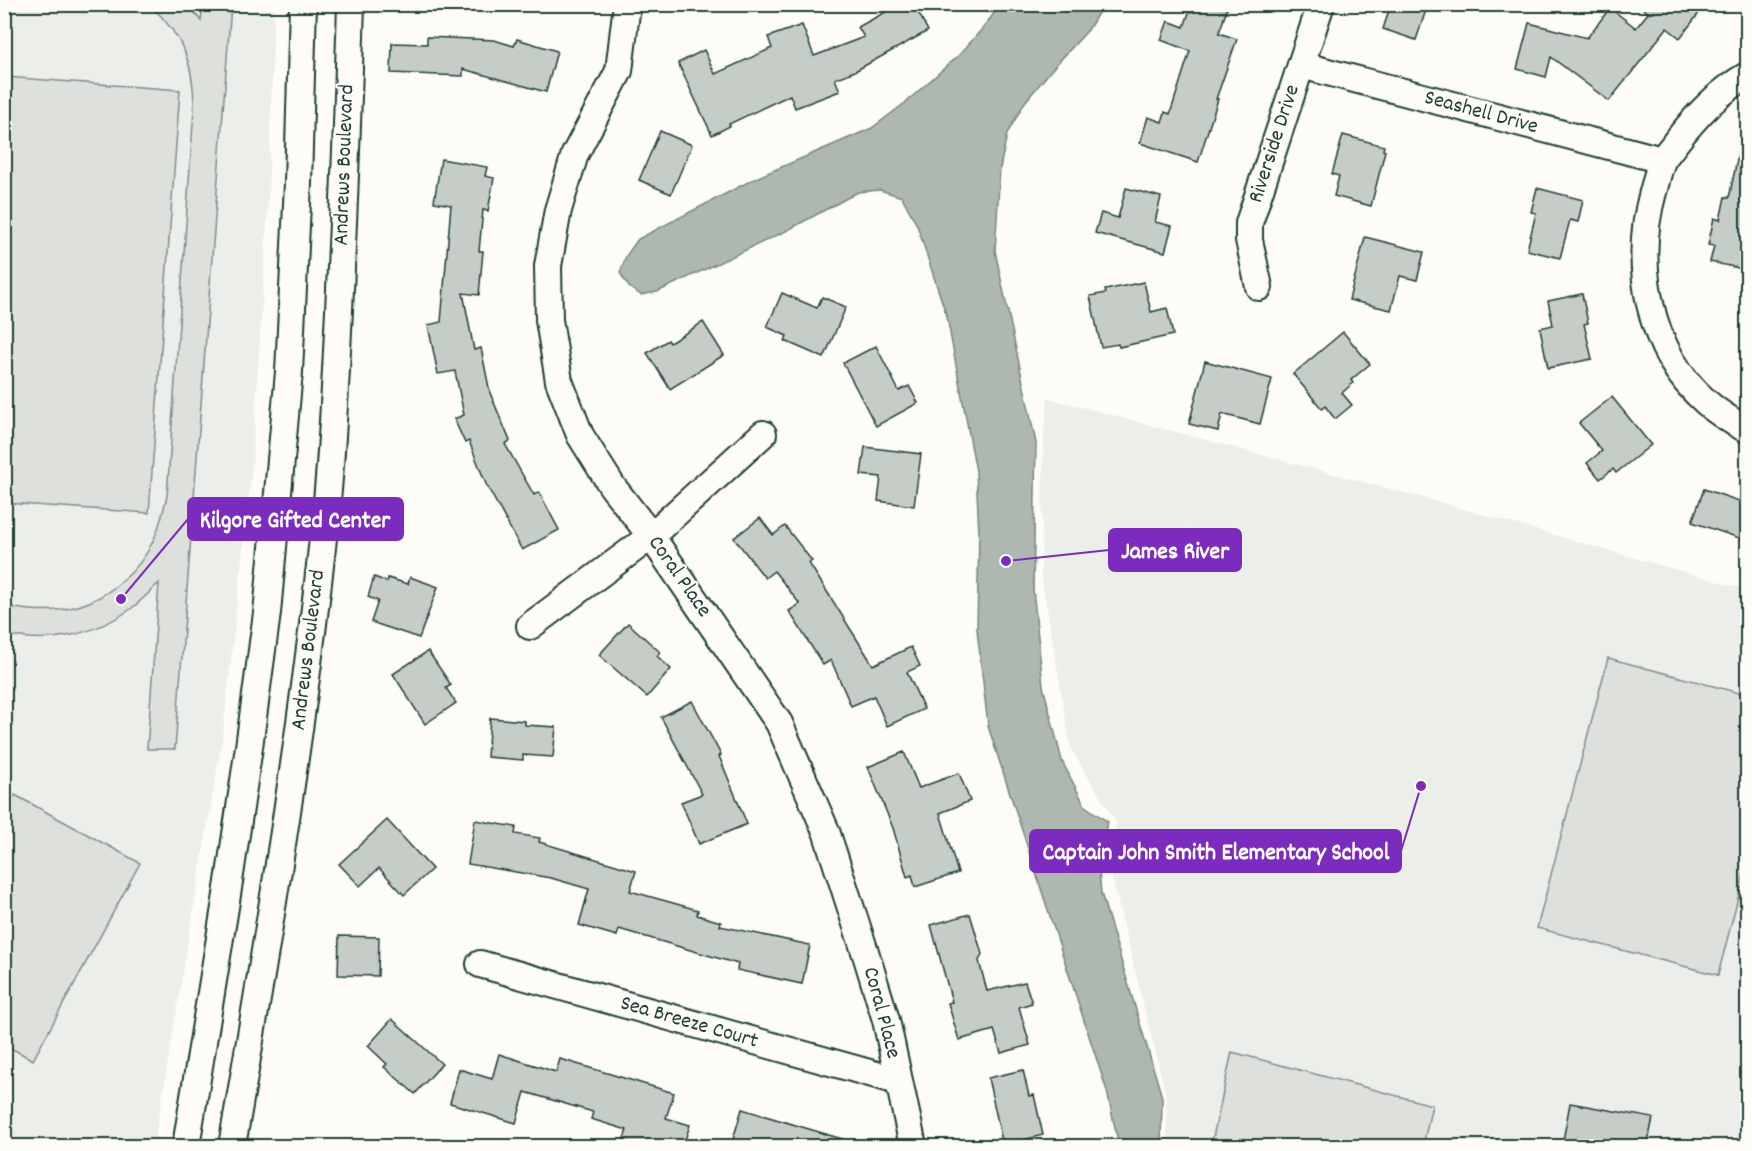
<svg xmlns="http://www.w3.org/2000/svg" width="1752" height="1151" viewBox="0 0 1752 1151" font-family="Dekko,sans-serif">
<rect width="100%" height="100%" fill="#fdfcf7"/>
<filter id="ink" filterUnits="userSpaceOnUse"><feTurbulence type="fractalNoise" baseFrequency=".0167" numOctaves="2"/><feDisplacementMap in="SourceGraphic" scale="12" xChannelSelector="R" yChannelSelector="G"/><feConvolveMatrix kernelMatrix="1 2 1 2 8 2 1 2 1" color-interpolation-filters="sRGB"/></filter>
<g filter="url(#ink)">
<g fill="#eceee9">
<path d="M 5,5 L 274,5 L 268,206 L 252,466 L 223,733 L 154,1146 L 5,1146 Z"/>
<path d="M 1048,398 L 1424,498 L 1747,590 L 1747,1146 L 1168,1146 L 1166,1095 L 1110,870 L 1116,822 L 1071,749 L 1041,574 L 1044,433 Z"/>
</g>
<g fill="#dde0db" stroke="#7e8e88" stroke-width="1.5">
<path d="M 150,5 L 189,5 L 201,21 L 203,5 L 231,5 L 175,749 L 147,749 L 159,583 C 150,591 142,601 132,608 C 95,635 49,645 4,634 L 5,606 C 28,611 54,613 78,606 C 109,597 140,570 153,541 C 160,527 163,511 167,496 L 194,109 C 194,63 183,36 150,5 Z"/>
<path d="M 5,77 L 180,90 L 149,513 L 5,503 Z"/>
<path d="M 1608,658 L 1747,695 L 1747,863 L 1718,975 L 1537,928 Z"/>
<path d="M 15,795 L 140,863 L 33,1060 L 5,1045 L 4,814 Z"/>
<path d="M 1232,1052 L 1432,1105 L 1423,1146 L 1211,1146 Z"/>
</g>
<path fill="#aeb8b1" stroke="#75877f" stroke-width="1.5" d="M 1001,4 L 1103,5 L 1088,30 L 1053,68 L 1025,102 L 1007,134 L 1000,168 L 995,251 L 1036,443 L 1033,589 L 1043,686 L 1062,761 L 1085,806 L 1108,822 L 1105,830 L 1096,839 L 1101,893 L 1162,1097 L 1161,1146 L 1119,1146 L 1107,1091 L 988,726 L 977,629 L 979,533 L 976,471 L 947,317 L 917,225 L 902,197 L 880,190 L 858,192 L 788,230 L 657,292 L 641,295 L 629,287 L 620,273 L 626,256 L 638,239 L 756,178 L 872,128 L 905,103 L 959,55 L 983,28 Z"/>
<g fill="#c6cdc7" stroke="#1f3d34" stroke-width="1.5">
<path d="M 900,4 L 914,4 L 928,31 L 855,71 L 835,79 L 840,91 L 795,108 L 790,95 L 729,124 L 730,126 L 712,135 L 678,63 L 704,50 L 715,74 L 772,48 L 768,37 L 802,25 L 814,56 L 864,37 L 858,27 Z"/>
<path d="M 1192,4 L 1214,4 L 1227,9 L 1219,33 L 1237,39 L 1216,99 L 1218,99 L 1198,162 L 1140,143 L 1148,117 L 1162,122 L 1165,112 L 1170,114 L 1190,51 L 1161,40 L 1168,21 L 1184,27 Z"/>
<path d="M 1391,4 L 1428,4 L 1416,40 L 1383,29 Z"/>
<path d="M 1638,4 L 1706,4 L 1680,38 L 1667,28 L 1609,101 L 1551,57 L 1546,77 L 1517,69 L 1529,23 L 1587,38 L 1610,8 L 1636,28 L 1648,13 Z"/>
<path d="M 427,37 L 494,40 L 514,46 L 517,39 L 557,51 L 546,92 L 463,69 L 463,76 L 391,73 L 392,43 L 427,44 Z"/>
<path d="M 660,131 L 692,145 L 671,194 L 639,180 Z"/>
<path d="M 1343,135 L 1384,146 L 1383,150 L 1385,151 L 1371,206 L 1334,196 L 1339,176 L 1332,174 Z"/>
<path d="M 1738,155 L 1748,156 L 1748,270 L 1710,262 L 1714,246 L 1708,245 L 1714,218 L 1720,220 L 1725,197 L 1729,198 Z"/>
<path d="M 441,159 L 487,167 L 485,176 L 494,178 L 488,211 L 483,210 L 479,251 L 483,251 L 479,295 L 463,293 L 474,350 L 481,348 L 490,393 L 510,441 L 505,444 L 534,495 L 539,492 L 559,530 L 522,550 L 486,484 L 469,441 L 465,443 L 454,419 L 464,415 L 455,371 L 438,374 L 428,325 L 441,322 L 451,205 L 434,202 Z"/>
<path d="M 1126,188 L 1161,197 L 1155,222 L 1172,226 L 1165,252 L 1095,233 L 1101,213 L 1118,218 Z"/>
<path d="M 1537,188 L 1583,200 L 1578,222 L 1570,220 L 1560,258 L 1527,250 L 1536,213 L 1531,212 Z"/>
<path d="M 1365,237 L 1424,252 L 1417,280 L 1400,276 L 1391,310 L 1349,300 Z"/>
<path d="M 1144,282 L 1151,312 L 1167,308 L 1173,335 L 1119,347 L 1118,344 L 1101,347 L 1090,296 L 1106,293 L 1105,290 Z"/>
<path d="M 782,293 L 817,308 L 822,297 L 846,307 L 824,358 L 785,341 L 787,336 L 767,327 Z"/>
<path d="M 1582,294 L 1588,323 L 1584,324 L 1592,359 L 1548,368 L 1540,328 L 1553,325 L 1548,301 Z"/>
<path d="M 703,322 L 724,355 L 670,389 L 647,353 L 668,340 L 670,343 Z"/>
<path d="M 1343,332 L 1370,364 L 1351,380 L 1353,383 L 1342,393 L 1352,405 L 1335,419 L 1325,406 L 1322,409 L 1293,374 Z"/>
<path d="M 876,346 L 899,391 L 909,386 L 918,403 L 876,426 L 843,363 Z"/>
<path d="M 1205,361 L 1272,379 L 1260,424 L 1222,414 L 1218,431 L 1189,424 Z"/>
<path d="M 1612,397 L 1651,445 L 1616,473 L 1613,469 L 1600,479 L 1587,463 L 1602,451 L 1579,423 Z"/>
<path d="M 865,447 L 921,454 L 914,506 L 878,501 L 881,477 L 861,475 Z"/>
<path d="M 1704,489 L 1748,504 L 1748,541 L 1692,522 Z"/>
<path d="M 760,518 L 773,535 L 785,526 L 812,561 L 809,563 L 873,665 L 911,647 L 920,666 L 907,672 L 924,709 L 887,726 L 874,696 L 851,706 L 831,660 L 823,665 L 789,611 L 800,604 L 774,571 L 765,578 L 734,538 Z"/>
<path d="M 374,577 L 387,582 L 388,578 L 408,584 L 410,577 L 438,587 L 419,638 L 371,622 L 378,601 L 368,597 Z"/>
<path d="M 628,623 L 660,652 L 657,656 L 671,669 L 647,697 L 599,655 Z"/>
<path d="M 428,651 L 451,685 L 446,688 L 456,703 L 425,724 L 393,674 Z"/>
<path d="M 692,701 L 721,755 L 719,756 L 747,824 L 699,844 L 681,802 L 702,794 L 661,717 Z"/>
<path d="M 490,718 L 525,721 L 525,725 L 556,727 L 553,757 L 523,755 L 523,760 L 487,757 Z"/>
<path d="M 904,752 L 919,788 L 959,773 L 970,801 L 940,813 L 958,873 L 915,887 L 912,875 L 907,877 L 893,828 L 868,767 Z"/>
<path d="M 387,820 L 432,869 L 404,895 L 379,868 L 360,886 L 339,864 Z"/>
<path d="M 475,820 L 516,827 L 515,834 L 540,838 L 539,842 L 636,871 L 630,891 L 698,910 L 697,915 L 721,922 L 720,926 L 810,945 L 802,984 L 737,970 L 738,964 L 619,929 L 617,936 L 579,925 L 589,889 L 551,878 L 468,864 Z"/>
<path d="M 970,914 L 982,954 L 979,961 L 987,991 L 1025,982 L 1032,1003 L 1019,1007 L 1030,1045 L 1001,1053 L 994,1030 L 959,1040 L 948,1003 L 952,1002 L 931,925 Z"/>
<path d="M 339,936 L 379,937 L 378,976 L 338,975 Z"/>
<path d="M 392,1019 L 442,1064 L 415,1094 L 384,1067 L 387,1064 L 368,1046 Z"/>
<path d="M 499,1054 L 556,1072 L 560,1059 L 674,1093 L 666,1118 L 690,1125 L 683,1146 L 643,1146 L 623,1141 L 627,1130 L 591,1119 L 593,1112 L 525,1092 L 516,1123 L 450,1103 L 459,1069 L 492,1079 Z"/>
<path d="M 1023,1070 L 1029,1096 L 1034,1095 L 1043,1135 L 1003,1145 L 988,1078 Z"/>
<path d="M 1570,1103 L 1653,1118 L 1647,1146 L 1562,1146 Z"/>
<path d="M 742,1109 L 849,1141 L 848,1146 L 731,1146 Z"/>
</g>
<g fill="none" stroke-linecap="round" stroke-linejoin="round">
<defs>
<g id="minor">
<path d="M 627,4 L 619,71 L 575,154 L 558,210 L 548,266 L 549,320 L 559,381 L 580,435 L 612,486 L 651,536 L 779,723 L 826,831 L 868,961 L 886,1020 L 913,1146"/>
<path d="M 1301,65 L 1662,160"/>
<path d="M 1748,75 C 1718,92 1696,116 1675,143 C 1671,149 1665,155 1662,161 C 1658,171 1656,182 1653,192 C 1633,264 1648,351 1706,402 C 1718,413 1733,422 1748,430"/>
<path d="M 1259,287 L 1249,240 L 1249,223 L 1321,4"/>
<path d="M 530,626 L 651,536 L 763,434"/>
<path d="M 480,964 L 898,1081"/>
<path d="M 186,1146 L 227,895 L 249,747 L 267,613 L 289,372 L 298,183 L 303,4"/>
<path d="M 232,1146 C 269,932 305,717 327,501 C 333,437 336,374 339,310 C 344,208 348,107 351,4"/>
</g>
</defs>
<use href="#minor" stroke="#1f3d34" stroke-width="30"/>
<use href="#minor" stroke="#fdfcf7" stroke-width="26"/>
</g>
</g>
<g text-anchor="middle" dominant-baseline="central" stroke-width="4.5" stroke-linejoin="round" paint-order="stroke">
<g font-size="22" fill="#1f3d34" stroke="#fdfcf7">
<text transform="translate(1481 113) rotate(15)">Seashell Drive</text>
<text transform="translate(1275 144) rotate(-72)">Riverside Drive</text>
<text transform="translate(345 165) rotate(-88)">Andrews Boulevard</text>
<text transform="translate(679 577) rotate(55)">Coral Place</text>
<text transform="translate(309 650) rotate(-83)">Andrews Boulevard</text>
<text transform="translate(881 1013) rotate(75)">Coral Place</text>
<text transform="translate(689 1023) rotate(16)">Sea Breeze Court</text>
</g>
</g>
<path fill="none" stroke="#7b2cbf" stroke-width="2" d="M121 599L188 519M1006 561L1109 550M1421 786L1401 851"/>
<g fill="#7b2cbf" stroke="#fdfcf7" stroke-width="2">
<circle cx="121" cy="599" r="6"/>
<circle cx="1006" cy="561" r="6"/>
<circle cx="1421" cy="786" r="6"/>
</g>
<g fill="#7b2cbf" stroke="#7b2cbf" stroke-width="2">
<rect x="188" y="498" width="215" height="42" rx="6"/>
<rect x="1109" y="529" width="132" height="42" rx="6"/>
<rect x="1030" y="830" width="371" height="42" rx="6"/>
</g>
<g font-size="24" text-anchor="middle" font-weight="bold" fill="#fff">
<text x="295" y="527">Kilgore Gifted Center</text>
<text x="1175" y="558">James River</text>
<text x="1216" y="859">Captain John Smith Elementary School</text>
</g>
<rect width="1752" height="1151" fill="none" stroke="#fdfcf7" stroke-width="24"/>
<rect x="12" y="12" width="1728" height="1127" fill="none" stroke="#1f3d34" stroke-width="2" filter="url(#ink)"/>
</svg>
